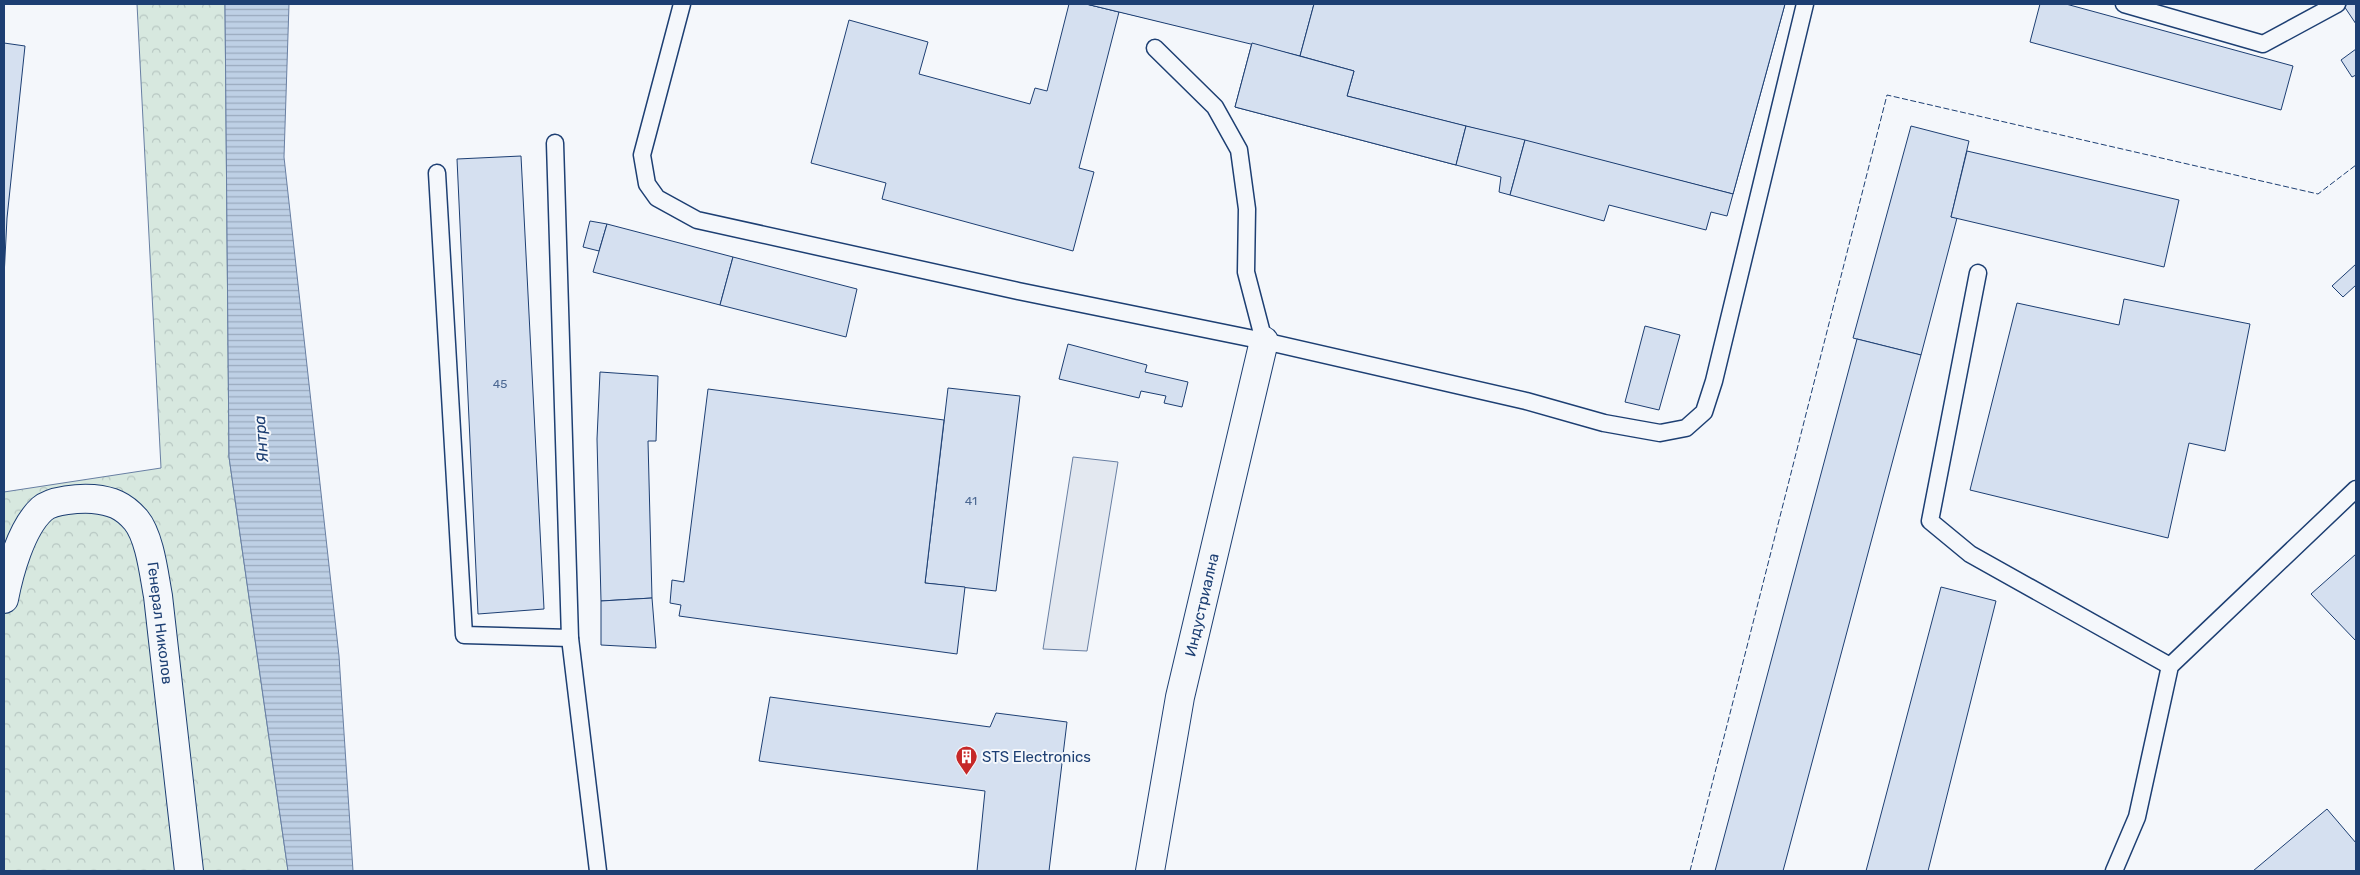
<svg xmlns="http://www.w3.org/2000/svg" width="2360" height="875" viewBox="0 0 2360 875" font-family="Rubik,sans-serif">
<defs>
<pattern id="forest-crowns" width="20" height="18" patternUnits="userSpaceOnUse" patternTransform="scale(1.25)"><rect width="20" height="18" fill="#d7e8df"/><path d="M2 6a3 3 0 1 1 6 0M12 15a3 3 0 1 1 6 0" fill="none" stroke="#b8c8c3"/></pattern>
<pattern id="water-rules" width="6" height="5" patternUnits="userSpaceOnUse" patternTransform="scale(1.25)"><rect width="6" height="5" fill="#bed0e5"/><path d="M0 2.5h6" fill="none" stroke="#9aaabe"/></pattern>
</defs>
<rect width="100%" height="100%" fill="#f4f7fb"/>
<path fill="url(#forest-crowns)" stroke="#687fa3" d="M 137,4 L 225,4 L 229,457 L 288,871 L 4,871 L 4,492 L 161,468 Z"/>
<path fill="#e3e8f0" stroke="#687fa3" d="M 1073,457 L 1118,462 L 1087,651 L 1043,649 Z"/>
<path fill="url(#water-rules)" stroke="#687fa3" d="M 225,4 L 289,4 L 284,157 L 339,656 L 353,871 L 288,871 L 229,457 Z"/>
<g fill="#d5e0f0" stroke="#1d3f73">
<path d="M 1069,4 L 1087,4 L 1119,12 L 1079,168 L 1094,172 L 1073,251 L 882,199 L 886,183 L 811,163 L 849,20 L 928,42 L 919,74 L 1030,104 L 1035,88 L 1047,91 Z"/>
<path d="M 1086,4 L 1785,4 L 1733,194 L 1466,126 L 1456,165 L 1235,107 L 1252,43 Z"/>
<path d="M 1086,4 L 1314,4 L 1300,56 Z"/>
<path d="M 1314,4 L 1785,4 L 1733,194 L 1347,96 L 1354,71 L 1300,56 Z"/>
<path d="M 2040,4 L 2066,4 L 2293,66 L 2281,110 L 2030,42 Z"/>
<path d="M 2348,4 L 2356,4 L 2356,24 L 2344,6 Z"/>
<path d="M 4,43 L 25,46 L 7,218 L 4,277 Z"/>
<path d="M 1252,43 L 1354,71 L 1347,96 L 1466,126 L 1456,165 L 1235,107 Z"/>
<path d="M 2356,49 L 2356,75 L 2352,77 L 2341,60 Z"/>
<path d="M 1466,126 L 1525,140 L 1510,195 L 1499,192 L 1501,177 L 1456,165 Z"/>
<path d="M 1911,126 L 1969,141 L 1951,217 L 1957,218 L 1921,355 L 1853,338 Z"/>
<path d="M 1525,140 L 1733,194 L 1727,216 L 1711,212 L 1706,230 L 1609,205 L 1604,221 L 1510,195 Z"/>
<path d="M 1967,151 L 2179,200 L 2164,267 L 1951,217 Z"/>
<path d="M 521,156 L 544,609 L 478,614 L 457,159 Z"/>
<path d="M 590,221 L 607,224 L 599,251 L 583,247 Z"/>
<path d="M 607,224 L 733,257 L 720,305 L 593,272 Z"/>
<path d="M 733,257 L 857,289 L 846,337 L 720,305 Z"/>
<path d="M 2356,264 L 2356,285 L 2343,297 L 2332,286 Z"/>
<path d="M 2124,299 L 2250,324 L 2225,451 L 2189,443 L 2168,538 L 1970,490 L 2017,303 L 2119,325 Z"/>
<path d="M 1645,326 L 1680,335 L 1659,410 L 1625,402 Z"/>
<path d="M 1857,339 L 1921,355 L 1783,871 L 1715,871 Z"/>
<path d="M 1068,344 L 1147,365 L 1145,372 L 1188,382 L 1182,407 L 1164,403 L 1166,396 L 1141,391 L 1139,398 L 1059,379 Z"/>
<path d="M 600,372 L 658,376 L 656,441 L 648,441 L 652,598 L 601,601 L 597,439 Z"/>
<path d="M 948,388 L 1020,396 L 996,591 L 925,583 Z"/>
<path d="M 708,389 L 944,420 L 925,583 L 965,587 L 957,654 L 679,616 L 681,605 L 670,603 L 672,580 L 684,582 Z"/>
<path d="M 2356,554 L 2356,641 L 2311,594 Z"/>
<path d="M 1941,587 L 1996,601 L 1928,871 L 1866,871 Z"/>
<path d="M 652,598 L 656,648 L 601,645 L 601,601 Z"/>
<path d="M 770,697 L 990,727 L 996,713 L 1067,722 L 1049,871 L 977,871 L 985,791 L 759,761 Z"/>
<path d="M 2327,809 L 2356,843 L 2356,871 L 2253,871 Z"/>
</g>
<g fill="none" stroke-linecap="round" stroke-linejoin="round">
<defs>
<g id="lane">
<path d="M 682,4 L 642,155 L 647,184 L 657,198 L 697,220 L 1018,291 L 1264,341 L 1526,401 L 1604,423 L 1660,433 L 1686,428 L 1704,412 L 1714,381 L 1805,4"/>
<path d="M 2124,4 L 2263,44 L 2337,4"/>
<path d="M 1155,48 L 1215,107 L 1239,150 L 1247,209 L 1246,272 L 1264,341"/>
<path d="M 555,143 L 570,638 L 598,871"/>
<path d="M 437,173 L 464,635 L 570,638"/>
<path d="M 1978,273 L 1930,521 L 1970,554 L 2170,666"/>
<path d="M 2114,871 L 2137,817 L 2170,666 L 2356,489"/>
</g>
<path id="street" d="M 1150,871 L 1180,697 L 1264,341"/>
<path id="secondary" d="M 4,599 C 9,573 21,528 42,509 C 52,500 80,498 93,499 C 112,501 123,505 136,520 C 150,537 154,575 158,596 L 189,871"/>
</defs>
<use href="#lane" stroke="#1d3f73" stroke-width="19"/>
<use href="#street" stroke="#1d3f73" stroke-width="30"/>
<use href="#secondary" stroke="#1d3f73" stroke-width="30"/>
<use href="#lane" stroke="#f4f7fb" stroke-width="16"/>
<use href="#street" stroke="#f4f7fb" stroke-width="28"/>
<use href="#secondary" stroke="#f4f7fb" stroke-width="28"/>
<path stroke="#1d3f73" stroke-width="1" stroke-dasharray="6 2.5" stroke-linecap="butt" d="M 1690,871 L 1887,95 L 2318,194 L 2356,165"/>
</g>
<defs>
<symbol id="building-pin" viewBox="-11 -11 22 30"><path d="M0 17L-7.5 6A9.5 9.5 0 1 1 7.5 6Z" fill="#c62828" stroke="#f4f7fb"/><path d="M-4-6H4V6H1V3H-1V6H-4ZM-2.5-4.3h1.7v1.8h-1.7ZM.8-4.3h1.7v1.8H.8ZM-2.5-1h1.7V.8h-1.7ZM.8-1h1.7V.8H.8Z" fill="#fff"/></symbol>
</defs>
<g fill-rule="evenodd">
<use href="#building-pin" x="954" y="744" width="25" height="34"/>
</g>
<g text-anchor="middle" dominant-baseline="central" stroke-width="4" stroke-linejoin="round" paint-order="stroke">
<g font-size="12" fill="#4b6792">
<text x="500" y="384">45</text>
<text x="971" y="501">41</text>
</g>
<g font-size="15" fill="#1d3f73" stroke="#f4f7fb">
<text transform="translate(1202 605) rotate(-77)">Индустриална</text>
<text transform="translate(160 623) rotate(83)">Генерал Николов</text>
</g>
<g font-size="15" fill="#1d3f73" stroke="#f4f7fb" text-anchor="start">
<text x="982" y="757">STS Electronics</text>
</g>
<g font-size="16" font-style="italic" fill="#1d3f73" stroke="#f4f7fb">
<text transform="translate(261 439) rotate(-94)">Янтра</text>
</g>
</g>
<rect width="2360" height="875" fill="none" stroke="#1d3f73" stroke-width="10"/>
</svg>
